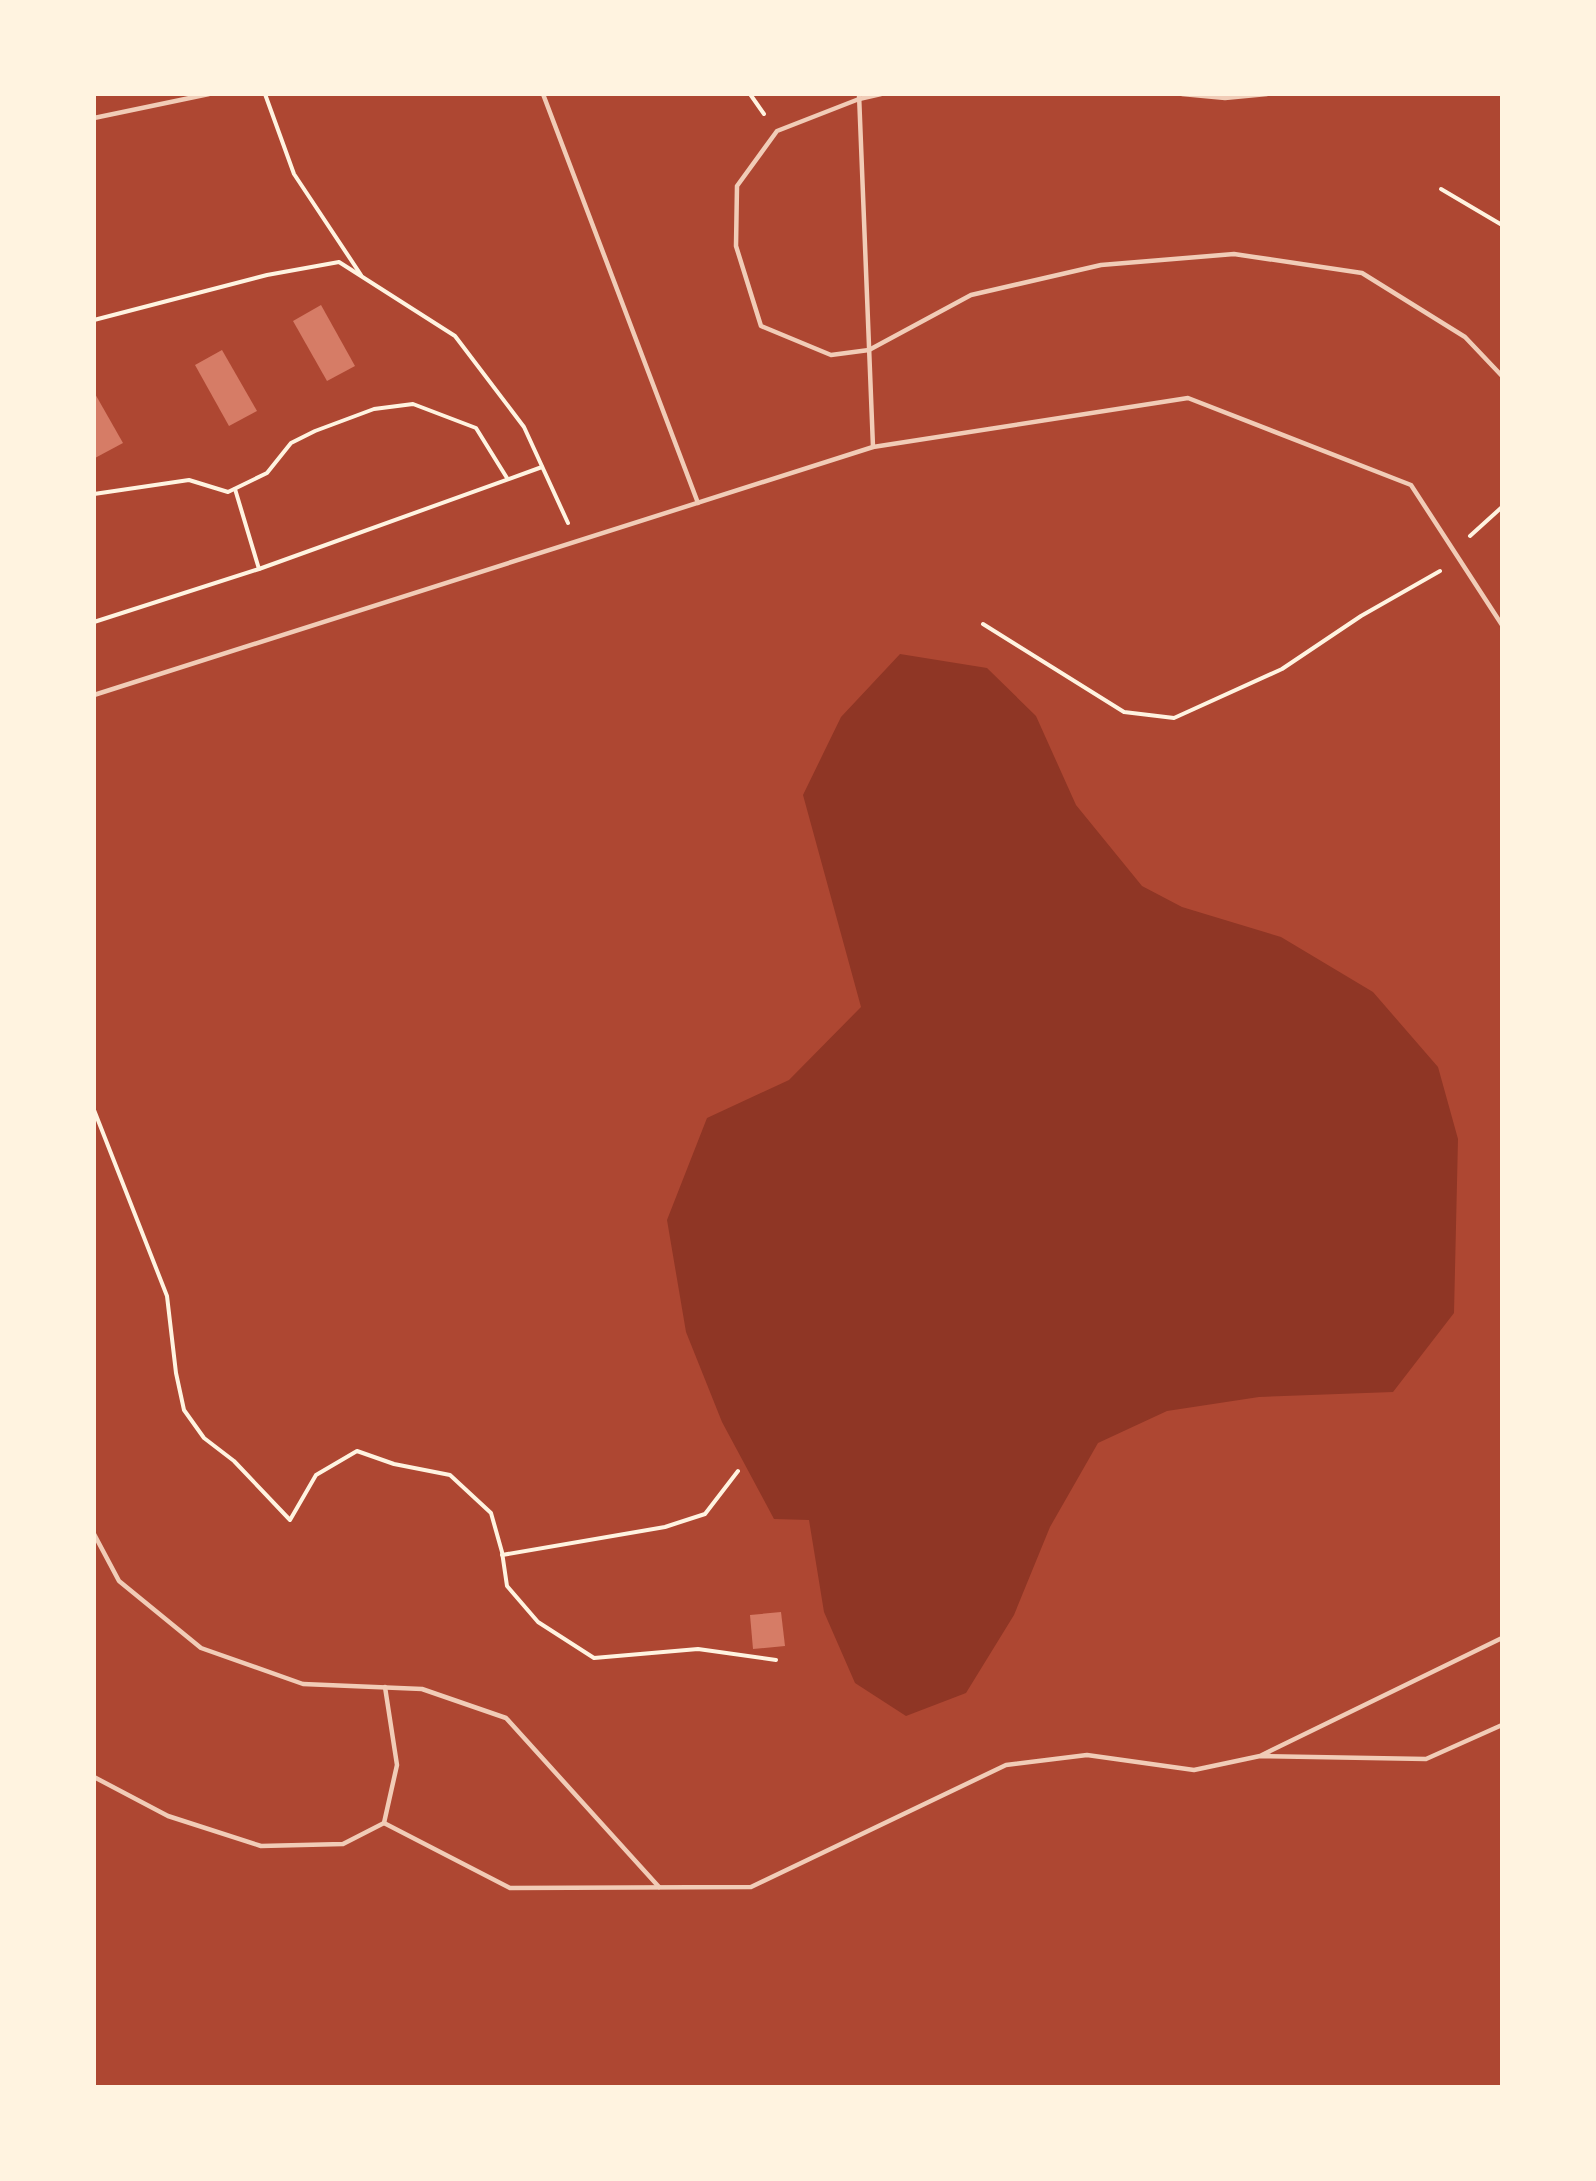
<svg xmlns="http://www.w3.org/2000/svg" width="1596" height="2181" viewBox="0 0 1596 2181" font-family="Raleway,sans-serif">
<rect width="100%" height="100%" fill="#c8553d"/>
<rect fill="#ae4732" x="95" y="95" width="1406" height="1991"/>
<path fill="#8f3625" d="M 900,654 L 987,668 L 1036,716 L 1076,805 L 1142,886 L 1182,907 L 1281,937 L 1373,992 L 1438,1067 L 1458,1139 L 1454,1313 L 1393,1392 L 1259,1397 L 1167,1411 L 1098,1443 L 1050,1527 L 1014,1615 L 966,1693 L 906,1716 L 855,1683 L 824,1612 L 809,1520 L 774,1519 L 722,1422 L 686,1332 L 667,1220 L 707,1118 L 789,1080 L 861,1007 L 803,795 L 841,717 Z"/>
<g fill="#d67c66">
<path d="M 321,305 L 355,366 L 327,381 L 293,321 Z"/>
<path d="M 222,350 L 257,411 L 229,426 L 195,365 Z"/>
<path d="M 94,392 L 123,443 L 95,458 L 94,457 Z"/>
<path d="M 781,1612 L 785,1646 L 753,1649 L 750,1615 Z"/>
</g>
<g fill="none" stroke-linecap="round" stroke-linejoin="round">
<g stroke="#fff3e0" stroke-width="4">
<path d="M 265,94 L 294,174 L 361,275"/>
<path d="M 750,94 L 764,114"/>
<path d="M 1441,189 L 1502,225"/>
<path d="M 94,320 L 267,275 L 339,262 L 455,336 L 524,427 L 568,523"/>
<path d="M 235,489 L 259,569"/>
<path d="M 94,494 L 189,480 L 228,492 L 267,473 L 291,443 L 315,431 L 374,409 L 413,404 L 476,428 L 507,478"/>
<path d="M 1470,536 L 1502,507"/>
<path d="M 94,622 L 259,569 L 542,467"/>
<path d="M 983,624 L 1124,712 L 1174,718 L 1282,669 L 1361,616 L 1440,571"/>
<path d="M 94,1110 L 167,1296 L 176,1373 L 184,1410 L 204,1438 L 234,1461 L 290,1520 L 316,1475 L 357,1451 L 394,1464 L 450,1475 L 491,1513 L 502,1552 L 507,1586 L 538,1622 L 594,1658 L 698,1649 L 776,1660"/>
<path d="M 502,1555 L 665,1527 L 705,1514 L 738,1471"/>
</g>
<g stroke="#f1ccb7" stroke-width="4.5">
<path d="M 543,94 L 698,503"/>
<path d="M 859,94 L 873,447"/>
<path d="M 881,94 L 859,99 L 777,131 L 737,186 L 736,246 L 761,326 L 831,355 L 869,350 L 971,295 L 1101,265 L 1234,254 L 1362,273 L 1465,337 L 1502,376"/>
<path d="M 1182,94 L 1225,98 L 1267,94"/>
<path d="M 94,118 L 209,94"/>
<path d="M 94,695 L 873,447 L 1188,398 L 1411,485 L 1502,625"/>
<path d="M 94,1534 L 119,1581 L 201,1648 L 303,1684 L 422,1689 L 506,1718 L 659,1887"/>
<path d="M 1262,1755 L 1502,1638"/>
<path d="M 94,1777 L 168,1816 L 261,1846 L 343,1844 L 384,1823 L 397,1765 L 385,1687"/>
<path d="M 384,1823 L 510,1888 L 751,1887 L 1006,1765 L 1087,1755 L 1194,1770 L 1260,1756 L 1426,1759 L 1502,1725"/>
</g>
</g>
<rect width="1596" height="2181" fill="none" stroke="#fff3e0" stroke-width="192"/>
</svg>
